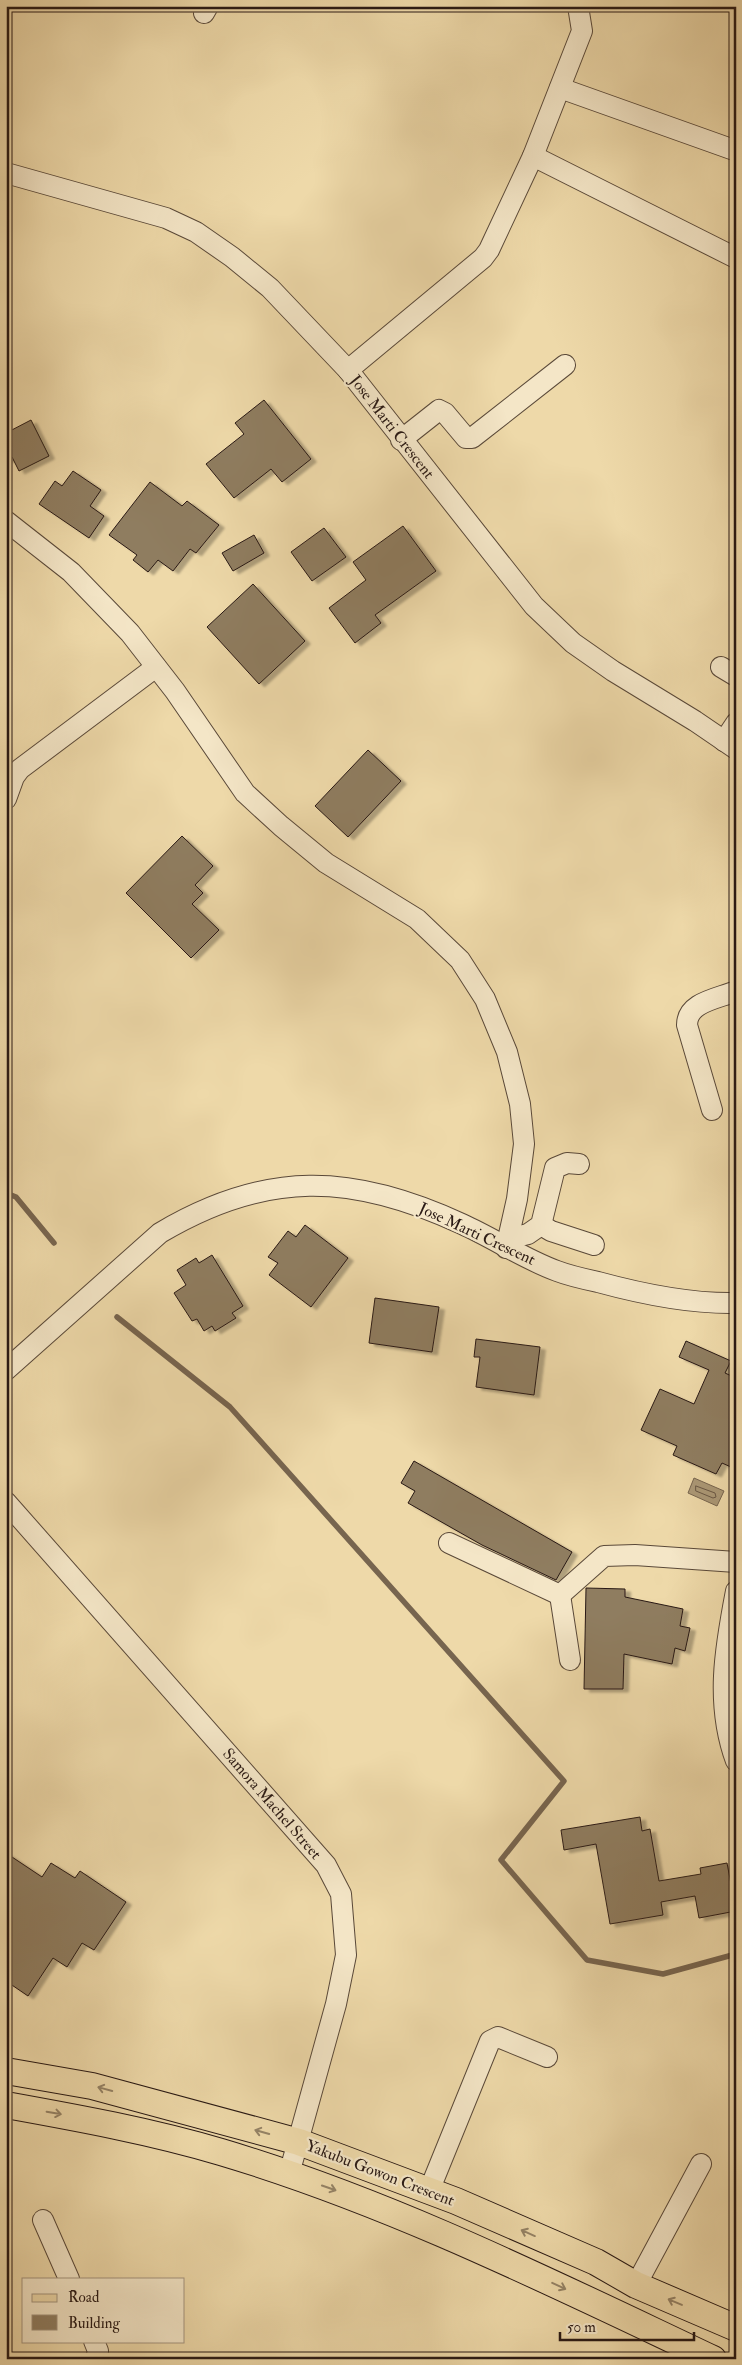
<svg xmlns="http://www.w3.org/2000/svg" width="742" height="2365" viewBox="0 0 742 2365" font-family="'IM FELL Double Pica',serif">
<defs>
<filter id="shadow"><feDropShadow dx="5.5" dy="3" stdDeviation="1" flood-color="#0004"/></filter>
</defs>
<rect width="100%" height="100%" fill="#eed9a9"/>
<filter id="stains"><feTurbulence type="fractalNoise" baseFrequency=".004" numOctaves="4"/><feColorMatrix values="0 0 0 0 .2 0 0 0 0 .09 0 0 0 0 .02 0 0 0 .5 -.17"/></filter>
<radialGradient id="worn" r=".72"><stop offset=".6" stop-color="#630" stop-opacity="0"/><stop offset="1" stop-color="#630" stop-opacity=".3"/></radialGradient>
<path fill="#ab9876" stroke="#77654f" d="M 694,1478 L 724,1491 L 717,1506 L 688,1493 Z"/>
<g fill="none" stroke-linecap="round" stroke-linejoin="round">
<path stroke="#6a5845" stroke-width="1" d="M 696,1486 L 715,1493 L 716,1497 L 713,1498 L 696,1491 Z"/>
<g stroke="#77654f" stroke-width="5.5">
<path d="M 6,1193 L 16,1197 L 54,1243"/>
<path d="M 117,1317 L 230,1407 L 564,1781 L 501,1860 L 587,1960 L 663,1974 L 736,1954"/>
</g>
</g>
<g fill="#8f7d61" stroke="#291914" filter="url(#shadow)">
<path d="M 264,400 L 311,459 L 282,482 L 271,469 L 234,498 L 206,464 L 244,434 L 235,423 Z"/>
<path d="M 31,420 L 49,456 L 19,471 L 12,457 L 6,460 L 6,433 Z"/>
<path d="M 73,471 L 101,490 L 90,506 L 104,516 L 89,538 L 39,504 L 55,481 L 62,486 Z"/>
<path d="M 150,482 L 182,506 L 187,501 L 219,525 L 196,553 L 190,549 L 173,571 L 158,560 L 148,572 L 133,560 L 137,555 L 109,535 Z"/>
<path d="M 403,526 L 436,571 L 375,615 L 381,623 L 355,643 L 329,608 L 366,580 L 353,562 Z"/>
<path d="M 324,528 L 346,557 L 312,581 L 291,552 Z"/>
<path d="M 254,535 L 264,553 L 233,571 L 222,553 Z"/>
<path d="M 253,584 L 305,641 L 259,684 L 207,627 Z"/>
<path d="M 368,750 L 401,781 L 348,837 L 315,806 Z"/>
<path d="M 182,836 L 213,866 L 195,885 L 203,893 L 192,904 L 219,930 L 191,958 L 126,893 Z"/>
<path d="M 305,1225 L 348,1258 L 311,1307 L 269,1275 L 278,1263 L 268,1257 L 288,1231 L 296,1237 Z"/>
<path d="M 212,1255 L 243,1306 L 232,1313 L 236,1318 L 215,1331 L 212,1326 L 204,1331 L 197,1319 L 192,1321 L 174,1293 L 186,1285 L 177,1270 L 196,1258 L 199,1263 Z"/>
<path d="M 375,1298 L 439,1307 L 432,1352 L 369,1343 Z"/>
<path d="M 476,1339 L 540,1347 L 534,1395 L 476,1387 L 480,1357 L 474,1357 Z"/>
<path d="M 686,1341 L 731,1361 L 725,1373 L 736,1378 L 736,1456 L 731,1467 L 722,1463 L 716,1474 L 673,1455 L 677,1446 L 641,1430 L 660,1389 L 694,1404 L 709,1370 L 679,1357 Z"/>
<path d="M 414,1461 L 572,1552 L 556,1580 L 482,1545 L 408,1503 L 415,1491 L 401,1483 Z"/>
<path d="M 586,1588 L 625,1589 L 625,1597 L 683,1609 L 680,1626 L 690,1628 L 685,1651 L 675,1648 L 672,1664 L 624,1654 L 623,1689 L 584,1689 Z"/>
<path d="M 640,1817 L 642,1831 L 650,1829 L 659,1881 L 701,1874 L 700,1868 L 727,1863 L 736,1911 L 699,1918 L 695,1896 L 661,1902 L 663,1915 L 610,1924 L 596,1844 L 564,1850 L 561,1830 Z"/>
<path d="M 6,1853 L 42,1877 L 51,1863 L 75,1878 L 80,1871 L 126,1902 L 94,1950 L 82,1943 L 67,1967 L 53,1958 L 28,1996 L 6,1981 Z"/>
</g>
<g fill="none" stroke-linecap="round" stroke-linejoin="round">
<defs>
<g id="minor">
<path d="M 204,13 L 208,6"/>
<path d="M 560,88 L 734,150"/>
<path d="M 533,156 L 736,258"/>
<path d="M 6,173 L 166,218 L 196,232 L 232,257 L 270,288 L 348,370 L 534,606 L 573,643 L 613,671 L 695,721 L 736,749"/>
<path d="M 348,370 L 483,258 L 489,250 L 533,156 L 582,31 L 578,6"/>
<path d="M 401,440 L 439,410 L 445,413 L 466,438 L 472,438 L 565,365"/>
<path d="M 6,521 L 71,572 L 130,633 L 175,691 L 245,793 L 281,826 L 326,863 L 417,919 L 460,960 L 485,999 L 507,1052 L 520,1104 L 524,1144 L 517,1199 L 506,1248"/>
<path d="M 721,667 L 736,676"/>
<path d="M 724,741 L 736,723"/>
<path d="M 6,799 L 14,777 L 20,769 L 156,667"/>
<path d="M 712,1110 L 687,1025 C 687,1002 717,999 736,991"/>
<path d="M 541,1225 L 551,1231 L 594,1245"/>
<path d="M 508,1239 L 528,1234 L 541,1225 L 555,1168 L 567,1163 L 579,1164"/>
<path d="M 6,1370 L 160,1233 C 266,1170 352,1173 462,1224 C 495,1239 524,1259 557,1271 C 570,1276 584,1279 598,1282 C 642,1294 689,1304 736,1303"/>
<path d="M 6,1502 L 326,1865 L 341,1894 L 346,1955 L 336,2004 L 289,2174"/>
<path d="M 449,1543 L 560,1595 L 604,1556 L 635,1555 L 736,1562"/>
<path d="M 736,1591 C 725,1648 715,1704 736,1761"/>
<path d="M 560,1595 L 570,1660"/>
<path d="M 429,2191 L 490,2041 L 498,2037 L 547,2057"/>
<path d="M 43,2220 L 69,2279"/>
<path d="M 636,2285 L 701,2164"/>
<path d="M 94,2341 L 98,2351 L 96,2359"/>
</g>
<g id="major">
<path d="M 6,2071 L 92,2086 L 299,2142 L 456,2201 L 596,2262 L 636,2285 L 736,2328"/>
<path d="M 6,2105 C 78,2118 150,2131 221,2152 C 392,2203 552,2283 713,2359"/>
</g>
</defs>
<use href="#minor" stroke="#5a4939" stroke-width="22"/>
<use href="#major" stroke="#291914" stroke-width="28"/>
<use href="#minor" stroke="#f4e6c7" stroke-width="20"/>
<use href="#major" stroke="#eed9a9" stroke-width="26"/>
</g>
<defs><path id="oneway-shaft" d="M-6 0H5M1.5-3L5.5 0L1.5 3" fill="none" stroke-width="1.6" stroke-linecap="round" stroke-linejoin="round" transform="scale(1.25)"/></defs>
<g stroke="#958366">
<use href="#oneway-shaft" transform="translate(105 2089) rotate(-165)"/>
<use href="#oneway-shaft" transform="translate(54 2113) rotate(10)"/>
<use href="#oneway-shaft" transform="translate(262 2132) rotate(-164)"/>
<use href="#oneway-shaft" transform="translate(329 2188) rotate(19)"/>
<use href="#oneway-shaft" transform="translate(528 2233) rotate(-156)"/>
<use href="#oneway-shaft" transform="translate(559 2286) rotate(25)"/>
<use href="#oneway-shaft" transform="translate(675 2302) rotate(-157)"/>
</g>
<g text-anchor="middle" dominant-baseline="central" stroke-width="4.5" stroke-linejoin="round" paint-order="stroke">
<g font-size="16" fill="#291914" stroke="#f4e6c7">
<text transform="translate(392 427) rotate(52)">Jose Marti Crescent</text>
<text transform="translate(477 1234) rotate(25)">Jose Marti Crescent</text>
<text transform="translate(272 1804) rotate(49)">Samora Machel Street</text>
<text transform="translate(380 2173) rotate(21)">Yakubu Gowon Crescent</text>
</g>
</g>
<rect width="742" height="2365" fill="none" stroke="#eed9a9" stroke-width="25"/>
<rect x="8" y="8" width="727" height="2350" fill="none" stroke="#291914" stroke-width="2.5"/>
<rect x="12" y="12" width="717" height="2340" fill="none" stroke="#291914"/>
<rect x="22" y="2278" width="162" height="65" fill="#f4e6c7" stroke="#a3947f"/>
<rect x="32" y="2294" width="25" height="8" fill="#eed9a9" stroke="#a3947f"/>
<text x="68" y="2302" font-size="15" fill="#291914">Road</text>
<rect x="32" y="2315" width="25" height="15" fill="#8f7d61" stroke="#a3947f"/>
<text x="68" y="2328" font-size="15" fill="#291914">Building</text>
<path d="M560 2332v8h134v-8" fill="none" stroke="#291914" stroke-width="2.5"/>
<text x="567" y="2332" font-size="15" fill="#291914" stroke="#f4e6c7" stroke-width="4" paint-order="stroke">50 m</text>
<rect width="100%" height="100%" filter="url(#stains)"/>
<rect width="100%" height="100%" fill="url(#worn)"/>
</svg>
